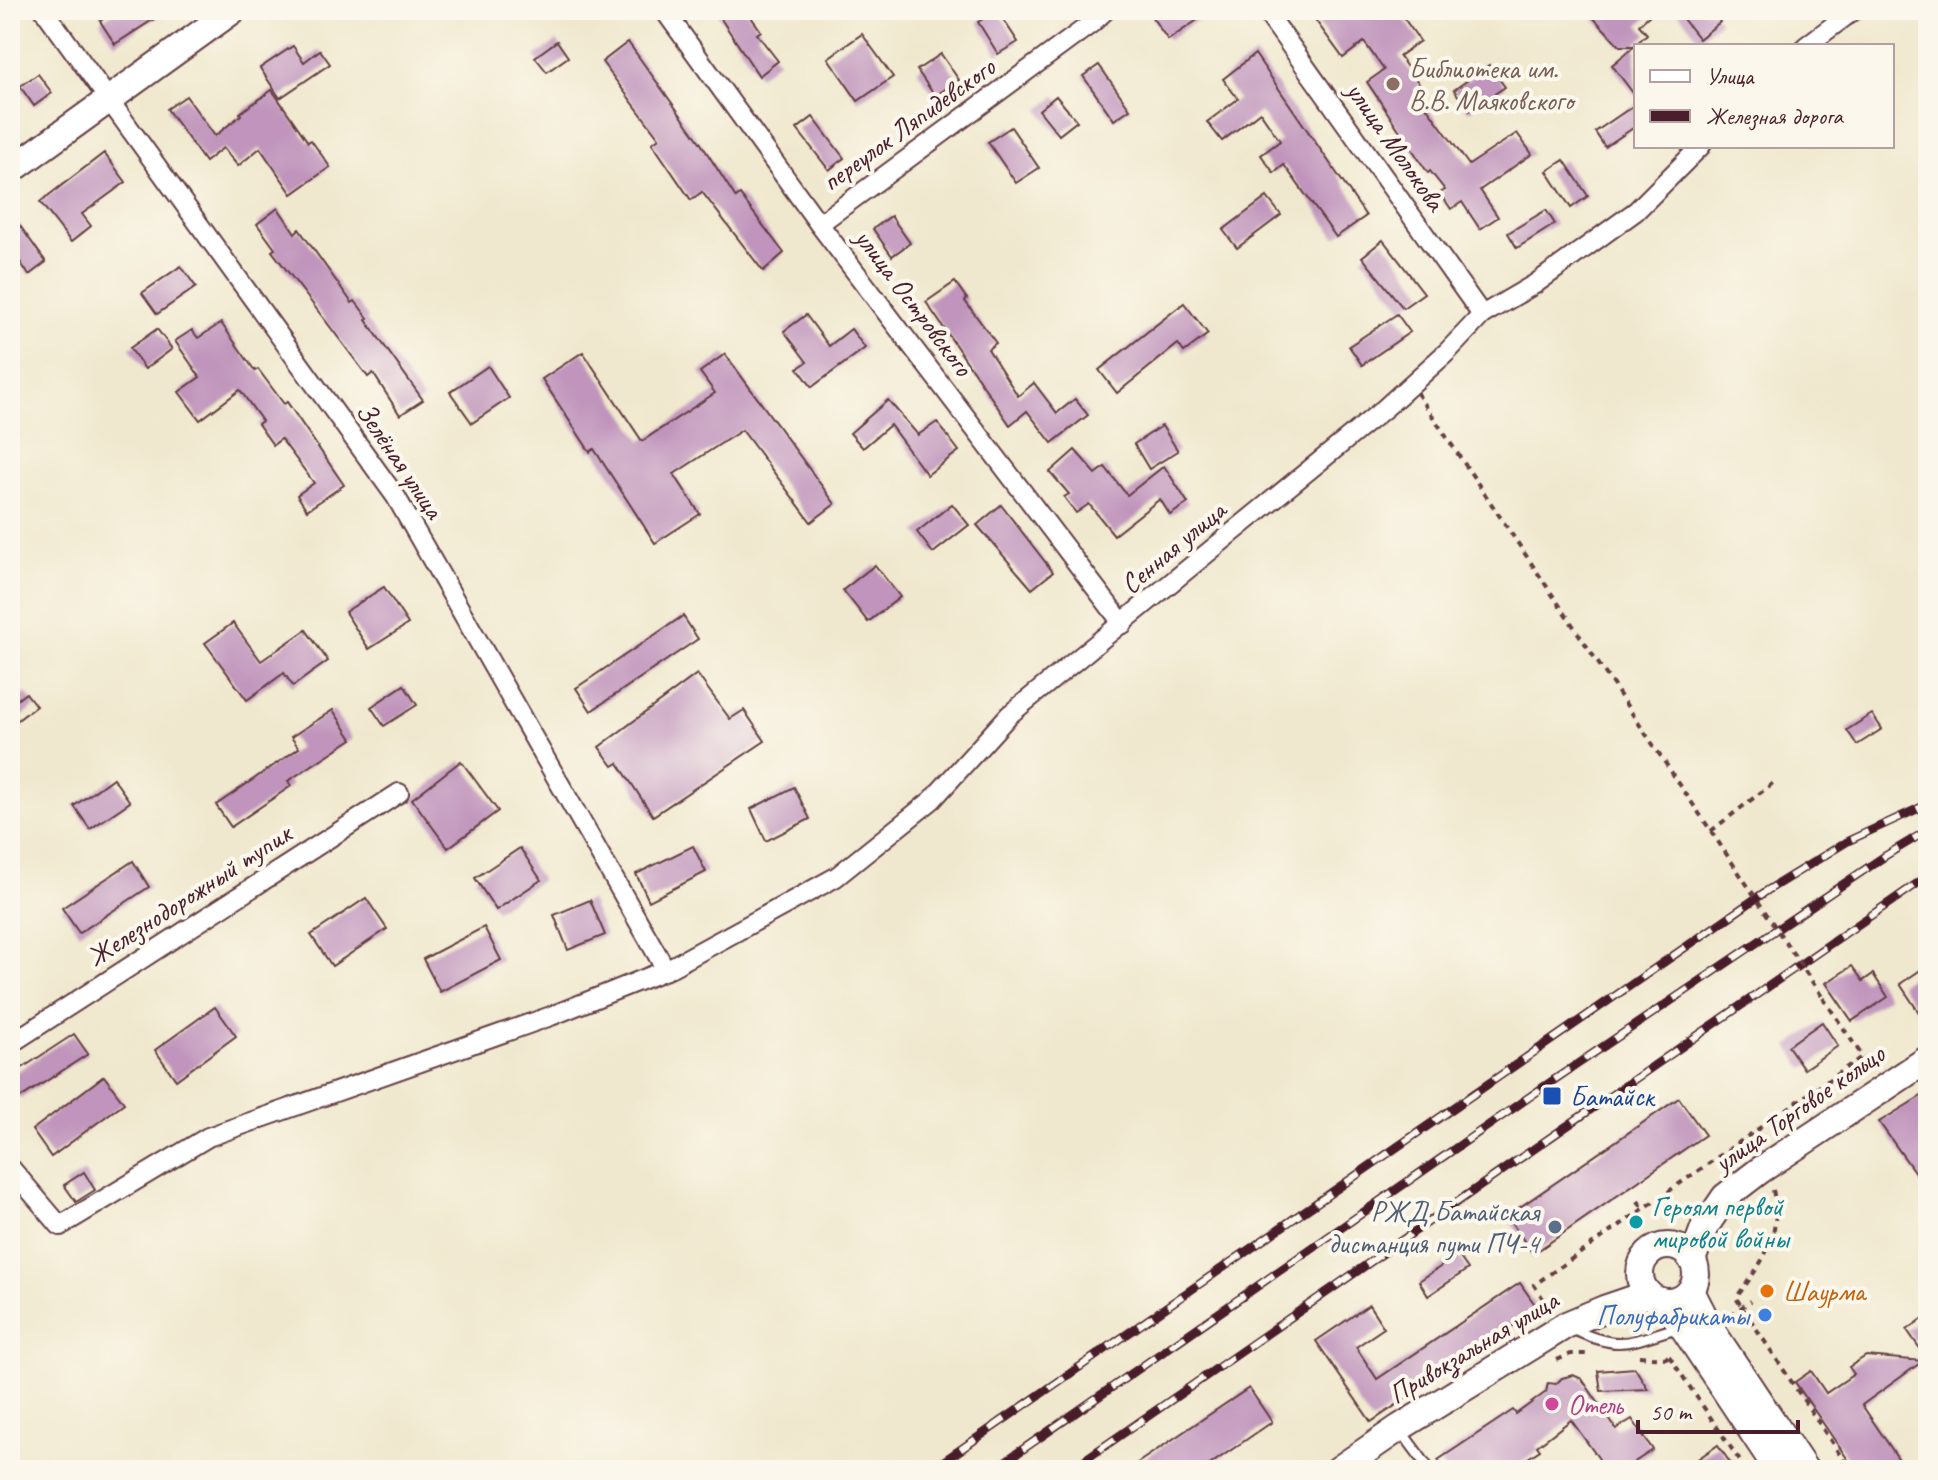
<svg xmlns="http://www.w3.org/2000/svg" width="1938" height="1480" viewBox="0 0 1938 1480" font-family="Caveat,sans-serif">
<rect width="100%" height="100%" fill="#fbf7ec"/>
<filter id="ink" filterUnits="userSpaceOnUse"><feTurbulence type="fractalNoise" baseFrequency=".0125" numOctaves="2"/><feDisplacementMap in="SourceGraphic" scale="16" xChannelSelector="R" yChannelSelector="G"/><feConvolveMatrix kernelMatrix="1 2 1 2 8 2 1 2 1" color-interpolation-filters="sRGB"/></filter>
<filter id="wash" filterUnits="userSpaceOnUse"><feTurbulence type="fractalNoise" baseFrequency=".006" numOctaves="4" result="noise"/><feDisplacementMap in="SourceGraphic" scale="32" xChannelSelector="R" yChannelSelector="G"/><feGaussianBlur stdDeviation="1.8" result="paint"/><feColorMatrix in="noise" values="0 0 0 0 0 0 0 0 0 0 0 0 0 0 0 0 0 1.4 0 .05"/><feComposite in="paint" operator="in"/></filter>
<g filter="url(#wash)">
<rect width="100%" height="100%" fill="#f0e8ce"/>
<g id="blocks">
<g fill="#c094bc">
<path d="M 117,10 L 168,10 L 115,44 L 100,21 Z"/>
<path d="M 715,10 L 746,10 L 761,31 L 757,34 L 778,61 L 759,76 Z"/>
<path d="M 997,10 L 1018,42 L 998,54 L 978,22 Z"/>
<path d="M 1163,10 L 1212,10 L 1168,40 L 1152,17 Z"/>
<path d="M 1308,10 L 1398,10 L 1420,41 L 1399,56 L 1420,85 L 1414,90 L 1469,165 L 1517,133 L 1532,154 L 1480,190 L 1498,217 L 1480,229 L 1462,202 L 1451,209 L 1440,193 L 1445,190 L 1430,171 L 1428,173 L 1367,82 L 1384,70 L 1364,42 L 1343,58 Z"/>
<path d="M 1586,10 L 1655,10 L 1639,25 L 1647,34 L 1634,46 L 1620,46 Z"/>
<path d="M 1676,10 L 1711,10 L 1720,22 L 1699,39 Z"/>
<path d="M 862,34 L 893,77 L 858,101 L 828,58 Z"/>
<path d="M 557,41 L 568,57 L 547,72 L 535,57 Z"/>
<path d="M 628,42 L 700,142 L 736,198 L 740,195 L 784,253 L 763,271 L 702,192 L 691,200 L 652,143 L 659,138 L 602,62 Z"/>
<path d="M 1636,45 L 1636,97 L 1612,65 Z"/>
<path d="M 293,46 L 304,62 L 320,50 L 330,64 L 280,98 L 260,68 Z"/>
<path d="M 941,54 L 959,80 L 935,96 L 917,70 Z"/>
<path d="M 1255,54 L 1366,216 L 1336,237 L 1284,165 L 1274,173 L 1261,155 L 1280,141 L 1260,112 L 1222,141 L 1207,122 L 1238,99 L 1223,79 Z"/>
<path d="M 1099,65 L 1130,109 L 1114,120 L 1083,76 Z"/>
<path d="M 1489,65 L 1505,87 L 1469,111 L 1454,90 Z"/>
<path d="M 38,74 L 52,93 L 34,106 L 20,86 Z"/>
<path d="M 272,90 L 308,142 L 311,140 L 330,167 L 292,194 L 260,148 L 238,166 L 223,148 L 205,162 L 167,109 L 186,96 L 215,136 L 241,115 L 240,113 Z"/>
<path d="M 1056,96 L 1077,121 L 1059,135 L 1039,110 Z"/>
<path d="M 1636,104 L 1636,126 L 1605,147 L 1595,132 Z"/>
<path d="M 813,117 L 844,158 L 829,170 L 797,129 Z"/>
<path d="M 1011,127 L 1039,168 L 1016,183 L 988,142 Z"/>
<path d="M 104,153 L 126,182 L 82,214 L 91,226 L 71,242 L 40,202 Z"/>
<path d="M 1564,160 L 1588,196 L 1571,208 L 1547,171 Z"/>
<path d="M 1267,197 L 1281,215 L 1237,248 L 1223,230 Z"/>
<path d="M 278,208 L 295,233 L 299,229 L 352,303 L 355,301 L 368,318 L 366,320 L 423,400 L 400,415 L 373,373 L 368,377 L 331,328 L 272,251 L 275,249 L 257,224 Z"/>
<path d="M 1546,210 L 1555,224 L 1517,248 L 1508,233 Z"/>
<path d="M 10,212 L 46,262 L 29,275 L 10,247 Z"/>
<path d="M 891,216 L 910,243 L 892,256 L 873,229 Z"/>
<path d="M 1383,240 L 1424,293 L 1403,308 L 1362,257 Z"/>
<path d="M 181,266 L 196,287 L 157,314 L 142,293 Z"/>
<path d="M 955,282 L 967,299 L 965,301 L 996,343 L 988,349 L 1018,396 L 1034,383 L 1057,413 L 1075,399 L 1088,415 L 1052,443 L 1027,411 L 1010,425 L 926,302 Z"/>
<path d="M 1184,303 L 1208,334 L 1184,352 L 1178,344 L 1117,393 L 1099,370 Z"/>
<path d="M 1397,314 L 1410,332 L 1362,365 L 1349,346 Z"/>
<path d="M 806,315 L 829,346 L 851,329 L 865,348 L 812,387 L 798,368 L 807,362 L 784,331 Z"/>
<path d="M 221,323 L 255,371 L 258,369 L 284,404 L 287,402 L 344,485 L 307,510 L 297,495 L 314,483 L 281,439 L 273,445 L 258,424 L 262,421 L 240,390 L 200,420 L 179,392 L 200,377 L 175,341 L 192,330 L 198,338 Z"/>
<path d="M 157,329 L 172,349 L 145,369 L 130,348 Z"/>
<path d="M 583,352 L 642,441 L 715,393 L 700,372 L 725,354 L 835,504 L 811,522 L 742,430 L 674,474 L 700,514 L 655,543 L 594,449 L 590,452 L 542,379 Z"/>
<path d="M 488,366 L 509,398 L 472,423 L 450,392 Z"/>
<path d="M 888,400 L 918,435 L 937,422 L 959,451 L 927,475 L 890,425 L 863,448 L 850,433 Z"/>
<path d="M 1162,426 L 1178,451 L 1149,469 L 1134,444 Z"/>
<path d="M 1075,450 L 1096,474 L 1105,467 L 1127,495 L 1164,466 L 1188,503 L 1170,515 L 1160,499 L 1114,535 L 1089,504 L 1076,513 L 1064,497 L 1069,494 L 1050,472 Z"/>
<path d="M 952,504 L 969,525 L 933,553 L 917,532 Z"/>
<path d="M 1001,505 L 1053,572 L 1032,589 L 977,525 Z"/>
<path d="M 875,565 L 900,597 L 868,622 L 843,590 Z"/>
<path d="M 384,587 L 408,624 L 369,649 L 345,612 Z"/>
<path d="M 683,616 L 698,639 L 591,711 L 576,688 Z"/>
<path d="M 233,623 L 261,661 L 306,630 L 328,661 L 293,686 L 284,673 L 247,700 L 205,643 Z"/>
<path d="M 697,674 L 730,719 L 744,710 L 765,741 L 653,816 L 618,763 L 613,766 L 599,747 Z"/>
<path d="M 404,685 L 417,705 L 384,726 L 371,707 Z"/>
<path d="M 26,693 L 36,706 L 10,726 L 10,705 Z"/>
<path d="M 333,710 L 352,739 L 288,781 L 291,786 L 231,827 L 216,805 L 299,748 L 291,737 Z"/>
<path d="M 1872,714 L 1882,729 L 1857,745 L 1847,730 Z"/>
<path d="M 461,761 L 498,811 L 448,848 L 412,799 Z"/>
<path d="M 113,778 L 130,802 L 90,829 L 74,806 Z"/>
<path d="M 794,787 L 810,819 L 766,841 L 751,809 Z"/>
<path d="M 693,846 L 706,872 L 649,901 L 636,874 Z"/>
<path d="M 520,848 L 541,880 L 496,910 L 475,878 Z"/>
<path d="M 133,861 L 149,887 L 79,933 L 62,908 Z"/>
<path d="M 366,898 L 387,929 L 332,966 L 311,935 Z"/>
<path d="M 590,900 L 605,935 L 568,950 L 554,915 Z"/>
<path d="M 484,927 L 501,960 L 440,992 L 423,959 Z"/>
<path d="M 1928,965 L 1928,1026 L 1900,984 Z"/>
<path d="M 1852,966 L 1863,981 L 1873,974 L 1888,997 L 1852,1021 L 1826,983 Z"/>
<path d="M 215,1007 L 236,1036 L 176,1080 L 155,1050 Z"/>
<path d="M 1822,1022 L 1838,1046 L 1804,1069 L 1788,1046 Z"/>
<path d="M 74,1034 L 88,1054 L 20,1098 L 10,1083 L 10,1076 Z"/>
<path d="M 104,1076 L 124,1103 L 51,1157 L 32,1130 Z"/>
<path d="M 1928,1092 L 1928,1191 L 1879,1122 Z"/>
<path d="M 1679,1098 L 1705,1135 L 1533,1254 L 1507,1216 Z"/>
<path d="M 84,1172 L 95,1190 L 76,1202 L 64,1185 Z"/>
<path d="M 1458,1255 L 1468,1269 L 1428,1296 L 1419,1281 Z"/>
<path d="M 1520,1283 L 1538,1309 L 1371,1422 L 1316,1341 L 1369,1305 L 1384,1328 L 1356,1347 L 1377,1379 Z"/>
<path d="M 1928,1315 L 1928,1360 L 1907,1330 Z"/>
<path d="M 1866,1356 L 1923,1361 L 1862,1405 L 1906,1470 L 1855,1470 L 1795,1382 L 1811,1371 L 1826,1393 L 1854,1374 L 1849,1367 Z"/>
<path d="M 1635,1368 L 1648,1389 L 1601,1391 L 1598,1371 Z"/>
<path d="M 1573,1375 L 1582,1379 L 1616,1429 L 1632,1419 L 1653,1450 L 1622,1470 L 1607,1470 L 1571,1420 L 1537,1446 L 1540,1450 L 1510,1470 L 1445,1470 L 1438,1460 L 1513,1410 L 1516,1414 L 1546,1392 L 1548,1383 L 1556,1384 L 1562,1378 Z"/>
<path d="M 1249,1388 L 1272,1422 L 1202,1470 L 1127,1470 Z"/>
<path d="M 1718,1445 L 1735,1470 L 1682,1470 Z"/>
</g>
</g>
</g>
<g filter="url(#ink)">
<use href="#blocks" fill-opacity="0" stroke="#633d43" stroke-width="2"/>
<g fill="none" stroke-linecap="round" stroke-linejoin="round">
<defs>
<g id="lane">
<path d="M 1572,1329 C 1622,1352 1629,1342 1679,1327"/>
<path d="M 1401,1431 L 1430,1470"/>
</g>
<g id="street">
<path d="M 44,10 L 396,497 L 666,970"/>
<path d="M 664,10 L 819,224 L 1123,624"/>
<path d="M 1265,10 L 1482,315"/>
<path d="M 1806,46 L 1854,10"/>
<path d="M 819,224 L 1092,23 L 1106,10"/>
<path d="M 10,1044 L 399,793"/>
<path d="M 10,1167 L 60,1226 L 208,1137 L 551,1016 L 666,970 L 836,877 L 932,800 L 1009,715 L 1385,408 L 1447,352 L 1482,315 L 1535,284 L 1636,211 L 1701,146"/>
</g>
<g id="secondary">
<path d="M 10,171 L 233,10"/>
<circle cx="1668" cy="1274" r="28"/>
<path d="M 1692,1260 L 1704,1228 L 1725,1197 L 1759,1171 L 1928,1059"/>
<path d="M 1691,1291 L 1710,1328 L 1805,1470"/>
<path d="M 1667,1303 L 1778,1470"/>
<path d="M 1338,1470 L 1399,1428 L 1566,1325 L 1604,1309 L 1648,1294"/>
</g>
</defs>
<use href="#lane" stroke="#633d43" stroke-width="13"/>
<use href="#street" stroke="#633d43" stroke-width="22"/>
<use href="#secondary" stroke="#633d43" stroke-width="30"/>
<g stroke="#633d43" stroke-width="4" stroke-dasharray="6 6" stroke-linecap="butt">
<path d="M 1711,831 L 1773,783"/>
<path d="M 1823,998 L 1871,1069"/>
<path d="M 1773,1190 C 1783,1237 1762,1262 1736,1298 L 1850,1470"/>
<path d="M 1638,1201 L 1643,1208"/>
<path d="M 1545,1308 L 1548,1306 L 1534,1285 L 1863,1056"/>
<path d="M 1730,1315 L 1751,1301"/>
<path d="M 1639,1356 L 1666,1358 L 1672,1353"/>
<path d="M 1669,1356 L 1746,1470"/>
<path d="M 1557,1360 L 1571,1354 L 1590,1354"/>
<path d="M 1305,1470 L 1316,1462"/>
</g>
<use href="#lane" stroke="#fff" stroke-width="9"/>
<use href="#street" stroke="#fff" stroke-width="18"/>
<use href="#secondary" stroke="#fff" stroke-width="26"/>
<defs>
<g id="rail">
<path d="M 931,1470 L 1768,890 L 1848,841 L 1928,804"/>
<path d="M 993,1470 L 1545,1086 L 1885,856 L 1928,830"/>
<path d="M 1070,1470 L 1928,876"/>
</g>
</defs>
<use href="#rail" stroke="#4a1f2b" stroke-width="9"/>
<use href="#rail" stroke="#fbf7ec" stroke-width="6" stroke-dasharray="18" stroke-linecap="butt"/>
<path stroke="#633d43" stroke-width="4" stroke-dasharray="6 6" stroke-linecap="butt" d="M 1417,393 L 1823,998"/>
</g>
</g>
<circle fill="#8d6e63" stroke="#fbf7ec" stroke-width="3" cx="1393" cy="84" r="8"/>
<rect fill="#1a4fb4" stroke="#fbf7ec" stroke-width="3" x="1542" y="1086" width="20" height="20" rx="4"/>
<circle fill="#0f9aa8" stroke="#fbf7ec" stroke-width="3" cx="1636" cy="1222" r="8"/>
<circle fill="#5c6f8a" stroke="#fbf7ec" stroke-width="3" cx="1555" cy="1227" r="8"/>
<circle fill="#e8710a" stroke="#fbf7ec" stroke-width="3" cx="1767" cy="1291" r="8"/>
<circle fill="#3f7fe0" stroke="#fbf7ec" stroke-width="3" cx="1765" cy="1315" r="8"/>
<circle fill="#d1479c" stroke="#fbf7ec" stroke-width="3" cx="1552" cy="1404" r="8"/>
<g text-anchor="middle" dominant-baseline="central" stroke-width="8" stroke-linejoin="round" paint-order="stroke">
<g font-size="28" fill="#785e54" stroke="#fbf7ec" text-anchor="start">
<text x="1409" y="68">Библиотека им.<tspan x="1409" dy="32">В.В. Маяковского</tspan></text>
</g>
<g font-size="28" fill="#4a1f2b" stroke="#fbf7ec">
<text transform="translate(908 124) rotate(-36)">переулок Ляпидевского</text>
<text transform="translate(1396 146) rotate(55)">улица Молокова</text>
<text transform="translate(914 302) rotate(53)">улица Островского</text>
<text transform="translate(400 460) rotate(56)">Зелёная улица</text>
<text transform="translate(1173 547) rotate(-40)">Сенная улица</text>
<text transform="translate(189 895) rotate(-33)">Железнодорожный тупик</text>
<text transform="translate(1799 1108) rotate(-35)">улица Торговое кольцо</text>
<text transform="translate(1473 1347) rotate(-31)">Привокзальная улица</text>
</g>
<g font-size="28" fill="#164399" stroke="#fbf7ec" text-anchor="start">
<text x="1570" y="1096">Батайск</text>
</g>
<g font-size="28" fill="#0d838f" stroke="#fbf7ec" text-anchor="start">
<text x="1652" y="1206">Героям первой<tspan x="1652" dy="32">мировой войны</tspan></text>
</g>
<g font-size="28" fill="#4e5e75" stroke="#fbf7ec" text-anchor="end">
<text x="1539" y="1211">РЖД Батайская<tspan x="1539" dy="32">дистанция пути ПЧ-4</tspan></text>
</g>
<g font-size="28" fill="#c56008" stroke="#fbf7ec" text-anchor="start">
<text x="1783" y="1291">Шаурма</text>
</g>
<g font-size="28" fill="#366cbe" stroke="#fbf7ec" text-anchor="end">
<text x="1749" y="1315">Полуфабрикаты</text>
</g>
<g font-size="28" fill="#b23c85" stroke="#fbf7ec" text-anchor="start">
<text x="1568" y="1404">Отель</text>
</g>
</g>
<rect width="1938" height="1480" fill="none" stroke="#fbf7ec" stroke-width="40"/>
<rect x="1634" y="44" width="260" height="104" fill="#fbf7ec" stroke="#b4a19f" stroke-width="2"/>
<rect x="1650" y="70" width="40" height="12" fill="#ffffff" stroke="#b4a19f" stroke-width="2"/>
<text x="1706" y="84" font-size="24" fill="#4a1f2b">Улица</text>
<rect x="1650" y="110" width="40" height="12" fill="#4a1f2b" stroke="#b4a19f" stroke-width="2"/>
<text x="1706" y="124" font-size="24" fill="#4a1f2b">Железная дорога</text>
<path d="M1638 1420v12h160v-12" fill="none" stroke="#4a1f2b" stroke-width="4"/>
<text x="1650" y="1420" font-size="24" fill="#4a1f2b" stroke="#fbf7ec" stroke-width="6" paint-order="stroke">50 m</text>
</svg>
